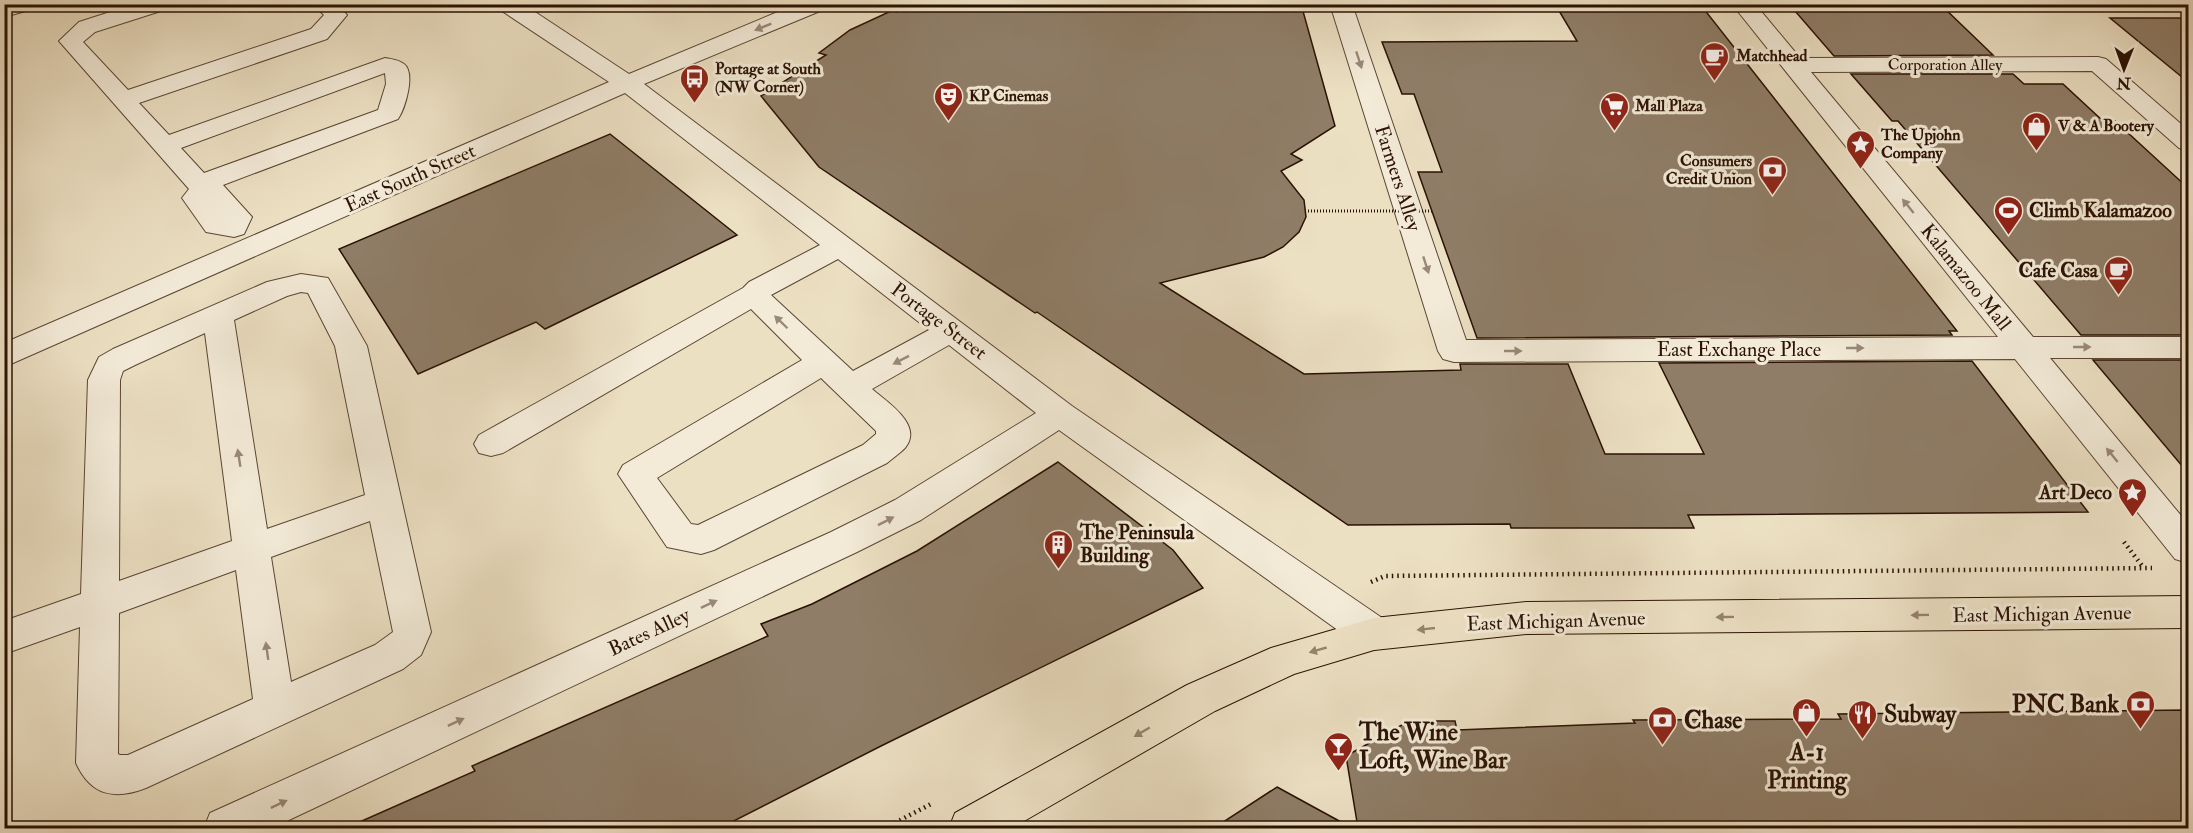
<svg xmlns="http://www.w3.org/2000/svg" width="2193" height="833" viewBox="0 0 2193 833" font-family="'IM FELL Double Pica',serif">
<rect width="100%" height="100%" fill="#ece0c3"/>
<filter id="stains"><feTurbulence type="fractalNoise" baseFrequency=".00333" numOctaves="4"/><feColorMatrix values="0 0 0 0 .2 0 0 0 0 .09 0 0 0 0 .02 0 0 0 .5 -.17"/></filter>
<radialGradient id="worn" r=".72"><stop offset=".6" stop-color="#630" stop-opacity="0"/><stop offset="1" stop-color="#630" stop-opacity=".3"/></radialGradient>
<g fill="#8f7d67" stroke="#2b1204" stroke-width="1.5">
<path d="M 914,4 L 1301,4 L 1335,126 L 1291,154 L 1302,160 L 1281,171 L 1304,200 L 1306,217 L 1299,232 L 1283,247 L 1264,257 L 1160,283 L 1304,374 L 1461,370 L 1460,364 L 1568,364 L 1605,454 L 1704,454 L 1659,363 L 1972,361 L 2088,512 L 1688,515 L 1694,528 L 1511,528 L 1510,524 L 1348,525 L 1037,312 L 1035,313 L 819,167 L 761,96 L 826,55 L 819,53 L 850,30 L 893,10 L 897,12 Z"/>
<path d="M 1555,4 L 1700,4 L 1957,331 L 1949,331 L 1952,335 L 1477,338 L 1418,172 L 1442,172 L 1414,94 L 1402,94 L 1382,42 L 1577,41 Z"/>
<path d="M 1789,4 L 1942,6 L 1993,55 L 1834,56 Z"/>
<path d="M 2110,18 L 2188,18 L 2188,82 Z"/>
<path d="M 1851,74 L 2013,74 L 2024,84 L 2063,84 L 2103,121 L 2115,121 L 2188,188 L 2188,335 L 2081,335 L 1898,121 L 1892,121 Z"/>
<path d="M 610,134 L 737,235 L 545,329 L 536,322 L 418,374 L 339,249 Z"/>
<path d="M 2093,360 L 2188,360 L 2188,473 Z"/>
<path d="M 1058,462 L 1173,550 L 1203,588 L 881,746 L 720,828 L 346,828 L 475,771 L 472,766 L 768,636 L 761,624 L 812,604 L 917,551 Z"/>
<path d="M 2188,710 L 2188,828 L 1358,828 L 1346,756 L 1409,721 L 1455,721 L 1457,730 L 1635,723 L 1633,720 L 1841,719 L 1838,714 Z"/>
<path d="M 1277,787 L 1352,828 L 1214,828 Z"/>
</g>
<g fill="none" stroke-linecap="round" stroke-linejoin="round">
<defs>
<g id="minor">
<path d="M 4,4 L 36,4 L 33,9 L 4,17 Z"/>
<path d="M 135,4 L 170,4 L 167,9 L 95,32 L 83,42 L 128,90 L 311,29 L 324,15 L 313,4 L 337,4 L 347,15 L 327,39 L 139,103 L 169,135 L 385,58 C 391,59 399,60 404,64 C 416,73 405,109 398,119 L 223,185 L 252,217 L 244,234 L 234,237 L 206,232 L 182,198 L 189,189 L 59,41 L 79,22 ZM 385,73 L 386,84 L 378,110 L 204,173 L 181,148 Z"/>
<path d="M 496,4 L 523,4 L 629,74 L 797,4 L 828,4 L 825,9 L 644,84 L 1072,406 L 1388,622 L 1393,634 L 1388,646 L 1374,650 L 1360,646 L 1059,430 L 921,520 L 857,552 L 272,828 L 204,828 L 210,813 L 831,532 L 895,500 L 1036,413 L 949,345 L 872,389 C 887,402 924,425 905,448 C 900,453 893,458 887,463 L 714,550 L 701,554 L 667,547 L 618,474 L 623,465 L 802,360 L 751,309 L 503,453 L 491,456 L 479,453 L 474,444 L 479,435 L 743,288 L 749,282 L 820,245 L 625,93 L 4,367 L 4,343 L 609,82 L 499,9 ZM 838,259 L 929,330 L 853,371 L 771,295 ZM 821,378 L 876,431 L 876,434 L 863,445 L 698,525 L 691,524 L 657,478 Z"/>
<path d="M 1330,4 L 1352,4 L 1466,340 L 1998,337 L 1732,4 L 1755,4 L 1800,58 L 2098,57 L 2106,59 L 2188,130 L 2188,151 L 2179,148 L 2092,71 L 1811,72 L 2033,337 L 2188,337 L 2188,358 L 2050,358 L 2188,524 L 2188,563 L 2175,559 L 2015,359 L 1454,362 L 1443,359 L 1438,351 Z"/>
<path d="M 301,274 L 328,278 L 367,346 L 431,632 L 421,655 L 403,669 L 146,788 C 115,800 91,796 76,763 L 80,627 L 4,654 L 4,621 L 81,594 L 88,380 L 99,357 L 113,349 L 267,282 ZM 301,292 L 308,293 L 335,346 L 365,495 L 267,529 L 234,320 L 287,296 ZM 205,333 L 232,541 L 119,581 L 120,380 L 123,371 L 135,365 ZM 370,521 L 393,632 L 375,645 L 291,682 L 271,557 ZM 236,570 L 253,699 L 128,755 L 120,755 L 118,754 L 119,613 Z"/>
</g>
<path id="major" d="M 2188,596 L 2188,628 L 1527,634 L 1374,650 L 1294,674 L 1215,711 L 1012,828 L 949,828 L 955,813 L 1187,685 L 1271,648 L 1374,618 L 1527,602 Z"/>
</defs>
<use href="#minor" stroke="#5b4634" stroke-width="2"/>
<use href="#major" stroke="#2b1204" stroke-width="2"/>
<g stroke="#2b1204" stroke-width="4.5" stroke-dasharray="1.5 4" stroke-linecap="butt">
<path d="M 2124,542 L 2143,567"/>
<path d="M 1371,582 L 1385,576 L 2152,568"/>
<path d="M 885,828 L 931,804"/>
</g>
<use href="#minor" fill="#f3ebd8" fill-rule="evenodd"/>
<use href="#major" fill="#ece0c3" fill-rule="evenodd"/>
<path stroke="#2b1204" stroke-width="3" stroke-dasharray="1 2" stroke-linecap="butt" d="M 1305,211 L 1432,211"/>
</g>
<defs><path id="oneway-solid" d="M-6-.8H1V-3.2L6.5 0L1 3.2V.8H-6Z" transform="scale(1.5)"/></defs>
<g fill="#998979">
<use href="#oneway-solid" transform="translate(763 27) rotate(158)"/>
<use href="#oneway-solid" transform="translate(1359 60) rotate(72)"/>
<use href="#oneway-solid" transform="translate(1908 206) rotate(-129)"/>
<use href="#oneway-solid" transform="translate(1426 265) rotate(72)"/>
<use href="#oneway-solid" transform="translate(781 322) rotate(-136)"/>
<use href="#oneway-solid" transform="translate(2082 347)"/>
<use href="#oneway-solid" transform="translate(1855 348)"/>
<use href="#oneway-solid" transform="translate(1513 351)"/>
<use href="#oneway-solid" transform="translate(901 360) rotate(153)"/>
<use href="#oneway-solid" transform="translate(2112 455) rotate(-129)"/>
<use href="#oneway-solid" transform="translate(239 458) rotate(-99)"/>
<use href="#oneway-solid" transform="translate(886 521) rotate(-27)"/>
<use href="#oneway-solid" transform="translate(709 604) rotate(-25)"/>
<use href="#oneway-solid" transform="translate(267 651) rotate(-98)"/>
<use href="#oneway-solid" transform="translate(456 722) rotate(-25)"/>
<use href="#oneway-solid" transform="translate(279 804) rotate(-25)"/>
</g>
<g fill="#95836d">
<use href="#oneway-solid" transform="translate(1920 615) rotate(179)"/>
<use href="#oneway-solid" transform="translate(1725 617) rotate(179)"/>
<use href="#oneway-solid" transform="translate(1426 629) rotate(174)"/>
<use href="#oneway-solid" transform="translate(1318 650) rotate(164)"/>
<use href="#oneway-solid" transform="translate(1142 732) rotate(150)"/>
</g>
<defs>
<symbol id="cafe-pin" viewBox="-11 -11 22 30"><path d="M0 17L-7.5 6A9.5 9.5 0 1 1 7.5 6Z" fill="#8f2418" stroke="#f3ebd8"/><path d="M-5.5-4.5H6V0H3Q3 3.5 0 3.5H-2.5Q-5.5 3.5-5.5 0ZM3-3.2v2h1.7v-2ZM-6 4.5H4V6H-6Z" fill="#fff"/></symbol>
<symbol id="bus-pin" viewBox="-11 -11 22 30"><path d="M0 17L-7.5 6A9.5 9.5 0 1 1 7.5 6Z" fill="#8f2418" stroke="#f3ebd8"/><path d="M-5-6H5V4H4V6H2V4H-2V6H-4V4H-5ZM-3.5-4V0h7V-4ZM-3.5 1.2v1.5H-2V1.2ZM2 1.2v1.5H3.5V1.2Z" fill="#fff"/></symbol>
<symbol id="theatre-pin" viewBox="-11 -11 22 30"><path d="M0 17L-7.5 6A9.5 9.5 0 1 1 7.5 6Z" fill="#8f2418" stroke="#f3ebd8"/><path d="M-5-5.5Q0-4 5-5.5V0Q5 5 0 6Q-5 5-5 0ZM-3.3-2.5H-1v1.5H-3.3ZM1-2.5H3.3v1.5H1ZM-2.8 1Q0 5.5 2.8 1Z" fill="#fff"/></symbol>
<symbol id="supermarket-pin" viewBox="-11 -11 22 30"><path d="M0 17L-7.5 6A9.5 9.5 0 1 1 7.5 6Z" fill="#8f2418" stroke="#f3ebd8"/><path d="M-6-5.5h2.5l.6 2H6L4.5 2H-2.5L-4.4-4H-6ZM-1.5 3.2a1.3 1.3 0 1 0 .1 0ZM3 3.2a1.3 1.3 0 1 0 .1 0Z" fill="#fff"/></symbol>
<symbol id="shop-pin" viewBox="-11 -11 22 30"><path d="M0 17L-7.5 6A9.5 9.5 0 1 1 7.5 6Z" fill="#8f2418" stroke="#f3ebd8"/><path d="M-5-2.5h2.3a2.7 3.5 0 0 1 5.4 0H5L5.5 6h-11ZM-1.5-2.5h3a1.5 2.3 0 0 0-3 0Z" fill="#fff"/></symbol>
<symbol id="sight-pin" viewBox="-11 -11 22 30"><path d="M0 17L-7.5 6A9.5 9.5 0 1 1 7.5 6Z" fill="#8f2418" stroke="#f3ebd8"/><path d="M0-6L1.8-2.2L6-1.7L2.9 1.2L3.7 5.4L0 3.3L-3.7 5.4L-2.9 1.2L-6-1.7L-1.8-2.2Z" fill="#fff"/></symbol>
<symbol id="bank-pin" viewBox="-11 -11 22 30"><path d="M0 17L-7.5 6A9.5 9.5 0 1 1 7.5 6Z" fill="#8f2418" stroke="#f3ebd8"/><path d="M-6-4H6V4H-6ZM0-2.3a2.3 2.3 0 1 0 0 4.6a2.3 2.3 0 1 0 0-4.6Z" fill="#fff"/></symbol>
<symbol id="stadium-pin" viewBox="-11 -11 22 30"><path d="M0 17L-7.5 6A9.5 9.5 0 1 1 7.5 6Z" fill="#8f2418" stroke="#f3ebd8"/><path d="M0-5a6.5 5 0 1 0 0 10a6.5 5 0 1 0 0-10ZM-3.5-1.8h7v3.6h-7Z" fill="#fff"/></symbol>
<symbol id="building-pin" viewBox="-11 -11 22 30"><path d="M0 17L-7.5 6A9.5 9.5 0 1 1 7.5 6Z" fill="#8f2418" stroke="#f3ebd8"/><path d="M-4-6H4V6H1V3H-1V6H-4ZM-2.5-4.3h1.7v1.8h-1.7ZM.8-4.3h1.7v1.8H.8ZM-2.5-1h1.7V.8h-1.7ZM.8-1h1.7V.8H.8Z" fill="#fff"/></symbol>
<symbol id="restaurant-pin" viewBox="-11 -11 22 30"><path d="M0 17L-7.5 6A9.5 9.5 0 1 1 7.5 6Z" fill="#8f2418" stroke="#f3ebd8"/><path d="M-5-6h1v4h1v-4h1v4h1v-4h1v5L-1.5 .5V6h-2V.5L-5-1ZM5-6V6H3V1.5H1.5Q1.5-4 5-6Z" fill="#fff"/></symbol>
<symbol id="bar-pin" viewBox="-11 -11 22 30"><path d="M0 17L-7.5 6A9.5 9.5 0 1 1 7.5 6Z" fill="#8f2418" stroke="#f3ebd8"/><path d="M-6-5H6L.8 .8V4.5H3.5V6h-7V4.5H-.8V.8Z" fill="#fff"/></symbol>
</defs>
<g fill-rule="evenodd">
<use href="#cafe-pin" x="1698" y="40" width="33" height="45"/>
<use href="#bus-pin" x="678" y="62" width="33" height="45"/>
<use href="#theatre-pin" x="932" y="80" width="33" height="45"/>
<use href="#supermarket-pin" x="1598" y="90" width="33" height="45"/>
<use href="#shop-pin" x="2020" y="110" width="33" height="45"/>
<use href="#sight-pin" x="1844" y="128" width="33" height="45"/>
<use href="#bank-pin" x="1756" y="154" width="33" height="45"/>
<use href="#stadium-pin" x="1992" y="194" width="33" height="45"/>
<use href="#cafe-pin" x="2102" y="254" width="33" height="45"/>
<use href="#sight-pin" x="2116" y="476" width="33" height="45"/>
<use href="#building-pin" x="1042" y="528" width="33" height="45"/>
<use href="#bank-pin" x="2124" y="688" width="33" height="45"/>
<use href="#shop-pin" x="1790" y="696" width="33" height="45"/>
<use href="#restaurant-pin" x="1846" y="698" width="33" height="45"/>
<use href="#bank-pin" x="1646" y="704" width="33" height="45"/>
<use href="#bar-pin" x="1322" y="730" width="33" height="45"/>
</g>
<g text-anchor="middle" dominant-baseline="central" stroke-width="6" stroke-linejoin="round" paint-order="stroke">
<g font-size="16" font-weight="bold" fill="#2b1204" stroke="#f3ebd8" text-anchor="start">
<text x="1736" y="56">Matchhead</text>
<text x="715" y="69">Portage at South<tspan x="715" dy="18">(NW Corner)</tspan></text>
<text x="969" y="96">KP Cinemas</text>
<text x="1635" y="106">Mall Plaza</text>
<text x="2058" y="126">V &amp; A Bootery</text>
<text x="1881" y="135">The Upjohn<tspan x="1881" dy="18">Company</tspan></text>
<text x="1752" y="161" text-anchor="end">Consumers<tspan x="1752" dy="18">Credit Union</tspan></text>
</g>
<g font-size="16" fill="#2b1204" stroke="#f3ebd8">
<text x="1945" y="65">Corporation Alley</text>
</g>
<g font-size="20" fill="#2b1204" stroke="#f3ebd8">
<text transform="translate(410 178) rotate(-24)">East South Street</text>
<text transform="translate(1398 178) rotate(72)">Farmers Alley</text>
<text transform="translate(1966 277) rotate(51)">Kalamazoo Mall</text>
<text transform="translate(939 321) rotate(37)">Portage Street</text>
<text x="1739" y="349">East Exchange Place</text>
<text transform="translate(2042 614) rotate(-1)">East Michigan Avenue</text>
<text transform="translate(1556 621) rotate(-2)">East Michigan Avenue</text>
<text transform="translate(649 632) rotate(-25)">Bates Alley</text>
</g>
<g font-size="20" font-weight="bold" fill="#2b1204" stroke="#f3ebd8" text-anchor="start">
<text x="2029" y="210">Climb Kalamazoo</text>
<text x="2098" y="270" text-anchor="end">Cafe Casa</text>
<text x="2112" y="492" text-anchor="end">Art Deco</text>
<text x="1080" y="532">The Peninsula<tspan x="1080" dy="23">Building</tspan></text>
</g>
<g font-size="24" font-weight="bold" fill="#2b1204" stroke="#f3ebd8" text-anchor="start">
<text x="2119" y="704" text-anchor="end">PNC Bank</text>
<text x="1884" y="714">Subway</text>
<text x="1684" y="720">Chase</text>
<text x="1359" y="732">The Wine<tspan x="1359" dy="28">Loft, Wine Bar</tspan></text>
<text x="1807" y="752" text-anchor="middle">A-1<tspan x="1807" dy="28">Printing</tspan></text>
</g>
</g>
<rect width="2193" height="833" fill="none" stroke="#ece0c3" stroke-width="24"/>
<rect x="6" y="6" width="2181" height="821" fill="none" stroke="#2b1204" stroke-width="3"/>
<rect x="12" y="12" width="2169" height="809" fill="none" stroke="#2b1204" stroke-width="1.5"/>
<g transform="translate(2124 69) rotate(181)" stroke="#f3ebd8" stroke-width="4.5" paint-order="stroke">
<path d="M0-4.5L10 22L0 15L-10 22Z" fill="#2b1204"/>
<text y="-9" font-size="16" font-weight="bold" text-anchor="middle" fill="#2b1204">N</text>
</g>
<rect width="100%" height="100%" filter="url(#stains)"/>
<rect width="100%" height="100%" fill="url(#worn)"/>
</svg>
